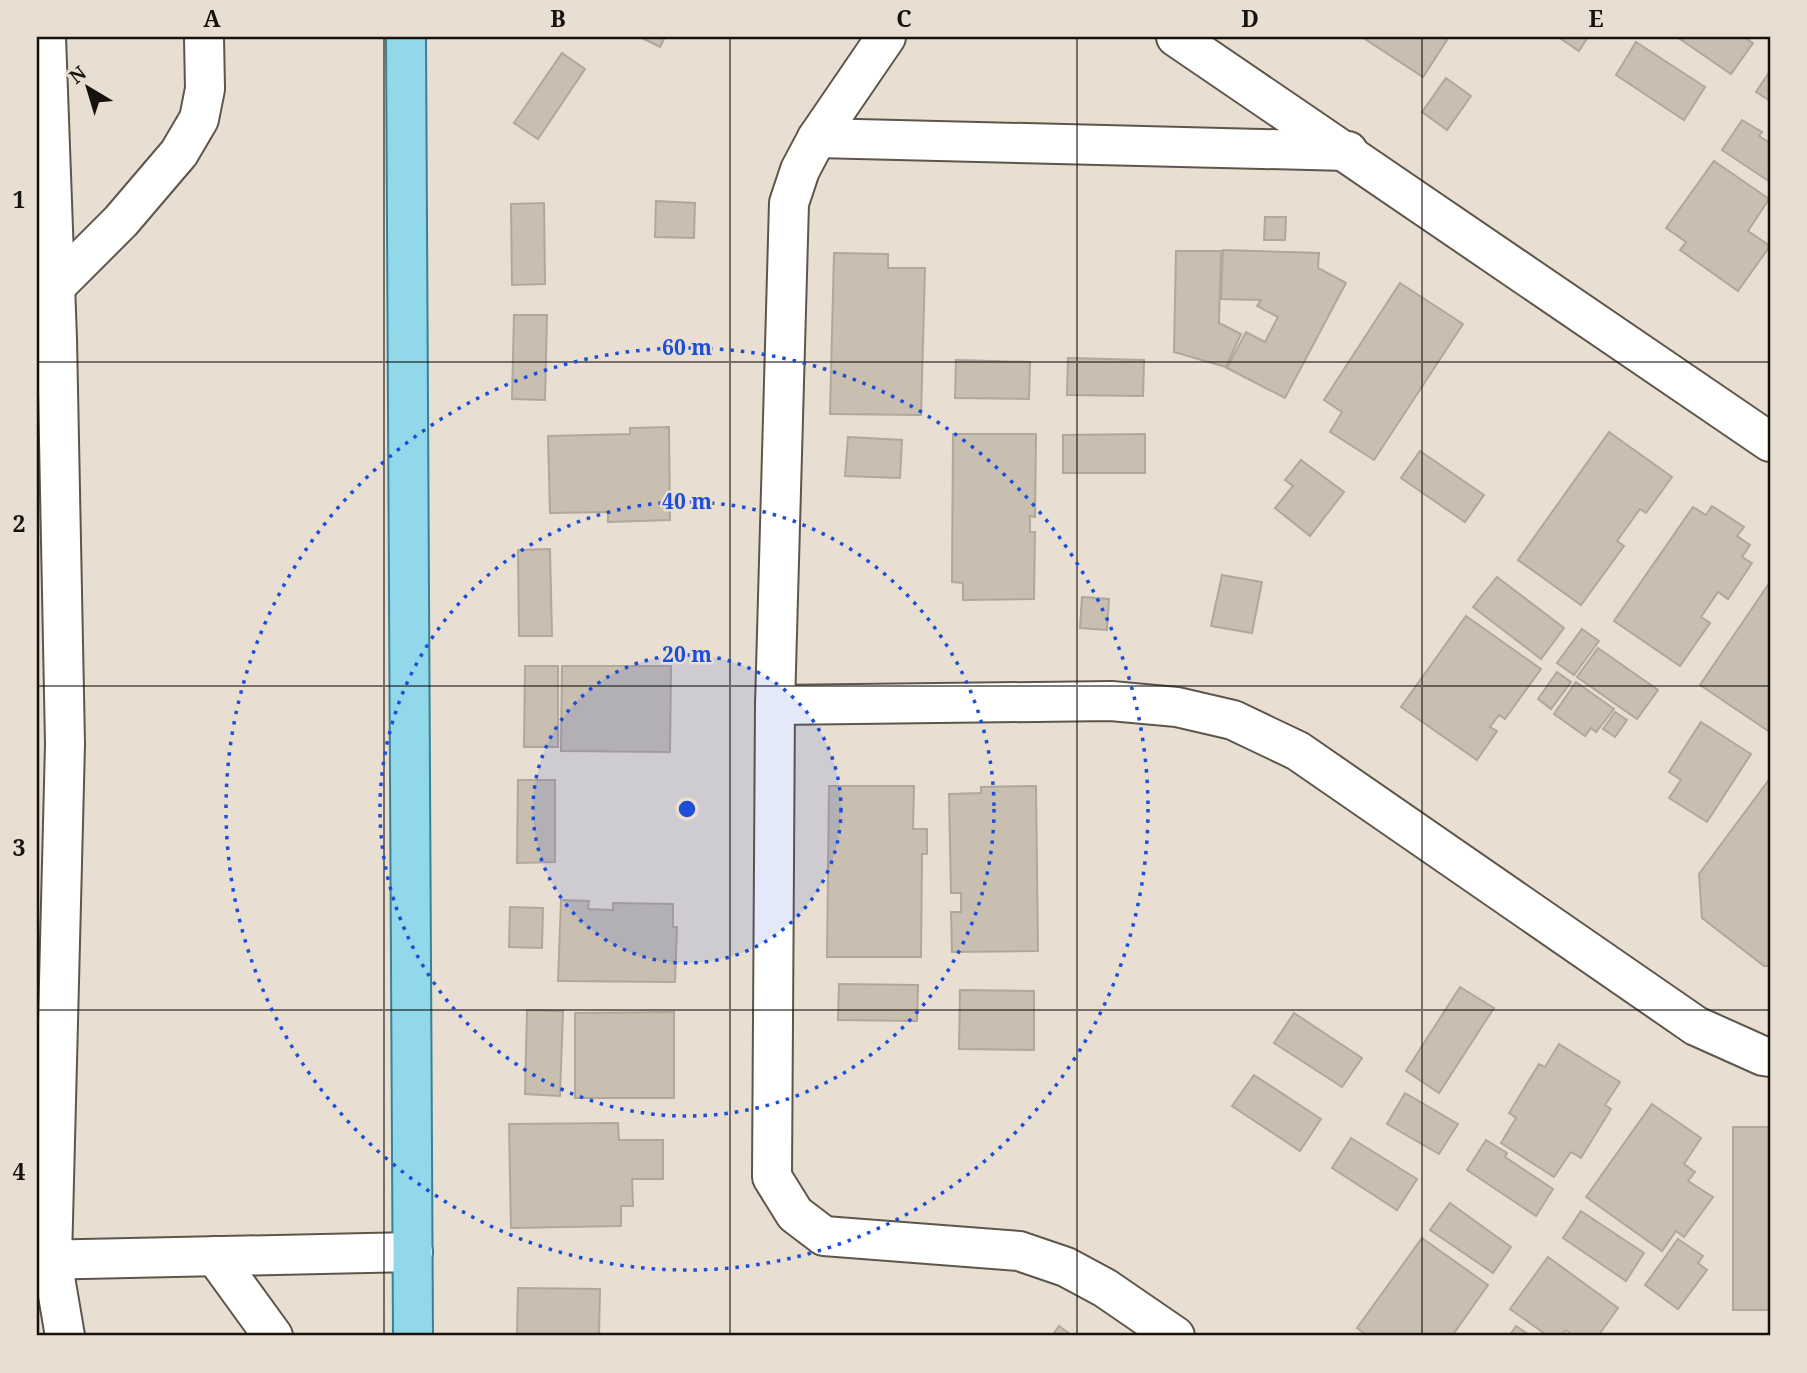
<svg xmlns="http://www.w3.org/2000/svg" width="1807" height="1373" viewBox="0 0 1807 1373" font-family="'Noto Serif',serif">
<rect width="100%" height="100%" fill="#e8ded1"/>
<g fill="#c8bfb1" stroke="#b1a79a" stroke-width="2">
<path d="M 640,37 L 665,37 L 660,47 Z"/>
<path d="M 1362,37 L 1449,37 L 1423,77 Z"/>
<path d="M 1558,37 L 1588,37 L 1579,51 Z"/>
<path d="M 1677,37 L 1751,37 L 1748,40 L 1753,43 L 1731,74 Z"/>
<path d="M 1636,42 L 1705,87 L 1684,120 L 1616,75 Z"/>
<path d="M 562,53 L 585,69 L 538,139 L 514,123 Z"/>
<path d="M 1770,71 L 1770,101 L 1756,92 Z"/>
<path d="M 1446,78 L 1471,96 L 1447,130 L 1422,112 Z"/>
<path d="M 1742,120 L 1762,132 L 1759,136 L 1770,143 L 1770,182 L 1722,150 Z"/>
<path d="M 1714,161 L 1769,199 L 1748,231 L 1770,246 L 1738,291 L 1680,250 L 1686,242 L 1666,228 Z"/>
<path d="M 656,201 L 695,203 L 694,238 L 655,237 Z"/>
<path d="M 544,203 L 545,284 L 512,285 L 511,204 Z"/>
<path d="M 1265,217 L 1286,217 L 1285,240 L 1264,240 Z"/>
<path d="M 1223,250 L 1319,253 L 1318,268 L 1346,283 L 1285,398 L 1227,368 L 1246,332 L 1265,342 L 1278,317 L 1257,306 L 1261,300 L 1221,299 Z"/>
<path d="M 1176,251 L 1221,251 L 1219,323 L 1241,334 L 1226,367 L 1174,352 Z"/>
<path d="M 834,253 L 888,254 L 888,268 L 925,268 L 921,415 L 830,414 Z"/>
<path d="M 1400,283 L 1463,324 L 1374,460 L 1330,432 L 1342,412 L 1324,400 Z"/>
<path d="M 514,315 L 547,315 L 545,400 L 512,399 Z"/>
<path d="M 1068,358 L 1144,360 L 1143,396 L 1067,395 Z"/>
<path d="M 956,360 L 1030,362 L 1029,399 L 955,398 Z"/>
<path d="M 669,427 L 670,520 L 608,522 L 608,512 L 550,513 L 548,436 L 630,434 L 630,428 Z"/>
<path d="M 1609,432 L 1672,477 L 1646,513 L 1640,509 L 1617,541 L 1624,546 L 1581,605 L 1518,560 Z"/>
<path d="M 953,434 L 1036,434 L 1035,517 L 1030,516 L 1030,532 L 1035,532 L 1034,599 L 963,600 L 963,583 L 952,582 Z"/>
<path d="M 1145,434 L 1145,473 L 1063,473 L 1063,435 Z"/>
<path d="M 848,437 L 902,440 L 900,478 L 845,476 Z"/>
<path d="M 1420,451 L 1484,495 L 1465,522 L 1401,478 Z"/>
<path d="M 1301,460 L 1344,492 L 1310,536 L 1275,508 L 1293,486 L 1285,480 Z"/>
<path d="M 1712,506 L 1744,527 L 1737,536 L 1750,545 L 1742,557 L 1752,563 L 1728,599 L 1718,592 L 1701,617 L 1710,623 L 1680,666 L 1614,621 L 1693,507 L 1706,515 Z"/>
<path d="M 550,549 L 552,636 L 519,636 L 518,550 Z"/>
<path d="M 1222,575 L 1262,582 L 1252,633 L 1211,626 Z"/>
<path d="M 1497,577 L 1564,628 L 1541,659 L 1473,607 Z"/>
<path d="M 1770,582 L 1770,732 L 1700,685 Z"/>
<path d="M 1082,597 L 1109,599 L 1107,630 L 1080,628 Z"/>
<path d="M 1466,616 L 1541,669 L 1505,719 L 1499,715 L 1490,727 L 1497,731 L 1477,760 L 1401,707 Z"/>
<path d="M 1582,629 L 1599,641 L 1574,675 L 1557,663 Z"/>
<path d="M 1598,648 L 1658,690 L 1637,719 L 1577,677 Z"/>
<path d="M 525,666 L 558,666 L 558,747 L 524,747 Z"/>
<path d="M 562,666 L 671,666 L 670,752 L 561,751 Z"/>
<path d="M 1557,672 L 1571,682 L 1551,709 L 1538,699 Z"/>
<path d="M 1576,682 L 1614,709 L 1596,732 L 1591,728 L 1585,736 L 1554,714 Z"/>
<path d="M 1615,712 L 1627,720 L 1615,737 L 1603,729 Z"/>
<path d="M 1701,722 L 1751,754 L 1707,822 L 1669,798 L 1681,780 L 1669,772 Z"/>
<path d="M 518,780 L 555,780 L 555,862 L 517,863 Z"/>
<path d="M 1768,781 L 1770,783 L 1770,966 L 1764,966 L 1702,918 L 1699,874 Z"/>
<path d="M 829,786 L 914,786 L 913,829 L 927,829 L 927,854 L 922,854 L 921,957 L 827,957 Z"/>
<path d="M 1036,786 L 1038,951 L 952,952 L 951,912 L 961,912 L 961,893 L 951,893 L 949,794 L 981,793 L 981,787 Z"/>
<path d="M 561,900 L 589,901 L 588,909 L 613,910 L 613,903 L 673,904 L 673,927 L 677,927 L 675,982 L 558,981 Z"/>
<path d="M 510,907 L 543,908 L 542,948 L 509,947 Z"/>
<path d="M 839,984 L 918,985 L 917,1021 L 838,1020 Z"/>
<path d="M 1460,987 L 1494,1008 L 1439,1093 L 1406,1071 Z"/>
<path d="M 960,990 L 1034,991 L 1034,1050 L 959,1049 Z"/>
<path d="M 527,1010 L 563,1011 L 560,1096 L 525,1094 Z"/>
<path d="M 674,1012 L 674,1098 L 575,1098 L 575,1013 Z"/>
<path d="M 1294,1013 L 1362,1058 L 1342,1087 L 1274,1043 Z"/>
<path d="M 1559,1044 L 1620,1082 L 1605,1105 L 1611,1109 L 1581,1158 L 1571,1152 L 1554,1177 L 1501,1143 L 1516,1118 L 1509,1113 L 1539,1064 L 1545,1067 Z"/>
<path d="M 1254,1075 L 1321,1119 L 1300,1151 L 1232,1106 Z"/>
<path d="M 1405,1093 L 1458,1124 L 1439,1154 L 1387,1124 Z"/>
<path d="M 1652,1104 L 1701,1138 L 1684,1164 L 1695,1172 L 1688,1181 L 1713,1197 L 1684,1237 L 1676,1231 L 1662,1251 L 1586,1197 Z"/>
<path d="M 618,1123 L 619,1140 L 663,1140 L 663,1179 L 632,1179 L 633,1206 L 621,1206 L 621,1226 L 511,1228 L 509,1124 Z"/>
<rect x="1733" y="1127" width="37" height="183"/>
<path d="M 1351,1138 L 1417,1179 L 1397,1210 L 1332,1168 Z"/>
<path d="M 1486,1140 L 1507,1153 L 1505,1157 L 1553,1189 L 1536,1216 L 1467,1170 Z"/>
<path d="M 1450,1203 L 1511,1247 L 1493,1273 L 1430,1230 Z"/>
<path d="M 1581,1211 L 1644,1253 L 1626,1281 L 1563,1238 Z"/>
<path d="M 1422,1238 L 1488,1285 L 1452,1336 L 1368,1336 L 1357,1328 Z"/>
<path d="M 1678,1239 L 1703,1256 L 1698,1263 L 1707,1270 L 1678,1309 L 1645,1285 Z"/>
<path d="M 1548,1257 L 1618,1308 L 1598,1336 L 1574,1336 L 1566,1330 L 1561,1336 L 1548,1336 L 1510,1309 Z"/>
<path d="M 518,1288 L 600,1289 L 599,1336 L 517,1336 Z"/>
<path d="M 1059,1326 L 1073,1336 L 1052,1336 Z"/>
<path d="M 1516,1326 L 1531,1336 L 1509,1336 Z"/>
<path d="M 822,1334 L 822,1336 L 776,1336 L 776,1335 Z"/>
</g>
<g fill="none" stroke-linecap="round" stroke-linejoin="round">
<defs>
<g id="minor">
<path d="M 46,37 L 57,339 L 65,744 L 52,1260 L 65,1336"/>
<path d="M 886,37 L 817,138 L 800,170 L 789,203 L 775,705 L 772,1177 L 795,1214 L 824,1236 L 1019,1251 L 1066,1267 L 1105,1288 L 1175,1336"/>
<path d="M 1176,37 L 1770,442"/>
<path d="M 817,138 L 1348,151"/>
<path d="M 55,287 L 121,221 L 179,153 L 199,119 L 205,89 L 204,37"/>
<path d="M 775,705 L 1111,701 L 1177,707 L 1233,720 L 1298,751 L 1696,1026 L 1763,1056 L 1770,1057"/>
<path d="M 215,1256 L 273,1336"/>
<path d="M 37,1260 L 413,1252"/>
</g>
<path id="major" d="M 406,37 L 413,1336"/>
</defs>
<use href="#minor" stroke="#5e564a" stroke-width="42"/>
<use href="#major" stroke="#388295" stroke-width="42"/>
<use href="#minor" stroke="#fff" stroke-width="38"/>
<use href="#major" stroke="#92d8eb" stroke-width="38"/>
</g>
<path fill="none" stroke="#16120e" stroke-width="2" stroke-opacity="0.55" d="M 384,37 L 384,1336M 730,37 L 730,1336M 1077,37 L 1077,1336M 1422,37 L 1422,1336M 37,362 L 1770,362M 37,686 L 1770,686M 37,1010 L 1770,1010"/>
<circle cx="687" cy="809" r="154" fill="#1d4ed8" fill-opacity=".12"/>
<g fill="none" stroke="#1d4ed8" stroke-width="3.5" stroke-dasharray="3.5 7">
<circle cx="687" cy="809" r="154"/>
<circle cx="687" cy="809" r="307"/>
<circle cx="687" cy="809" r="461"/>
</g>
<circle cx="687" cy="809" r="10" fill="#1d4ed8" stroke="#e8ded1" stroke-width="3.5"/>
<g font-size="21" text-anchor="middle" font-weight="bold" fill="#1d4ed8" stroke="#e8ded1" stroke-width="5" stroke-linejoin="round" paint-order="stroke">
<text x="687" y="355">60 m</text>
<text x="687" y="509">40 m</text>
<text x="687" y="662">20 m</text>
</g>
<rect width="1807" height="1373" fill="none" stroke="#e8ded1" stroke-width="77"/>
<g transform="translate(88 88) rotate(322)" stroke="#e8ded1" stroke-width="5" paint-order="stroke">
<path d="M0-5L12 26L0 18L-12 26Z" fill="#16120e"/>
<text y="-10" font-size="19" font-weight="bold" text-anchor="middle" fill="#16120e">N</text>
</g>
<rect x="38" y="38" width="1731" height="1296" fill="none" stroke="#16120e" stroke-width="2.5"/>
<g font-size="23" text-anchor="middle" font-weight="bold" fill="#16120e">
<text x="212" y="27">A</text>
<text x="558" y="27">B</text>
<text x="904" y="27">C</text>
<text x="1250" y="27">D</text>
<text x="1596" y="27">E</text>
<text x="19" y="208">1</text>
<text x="19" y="532">2</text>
<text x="19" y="856">3</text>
<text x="19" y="1180">4</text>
</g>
</svg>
